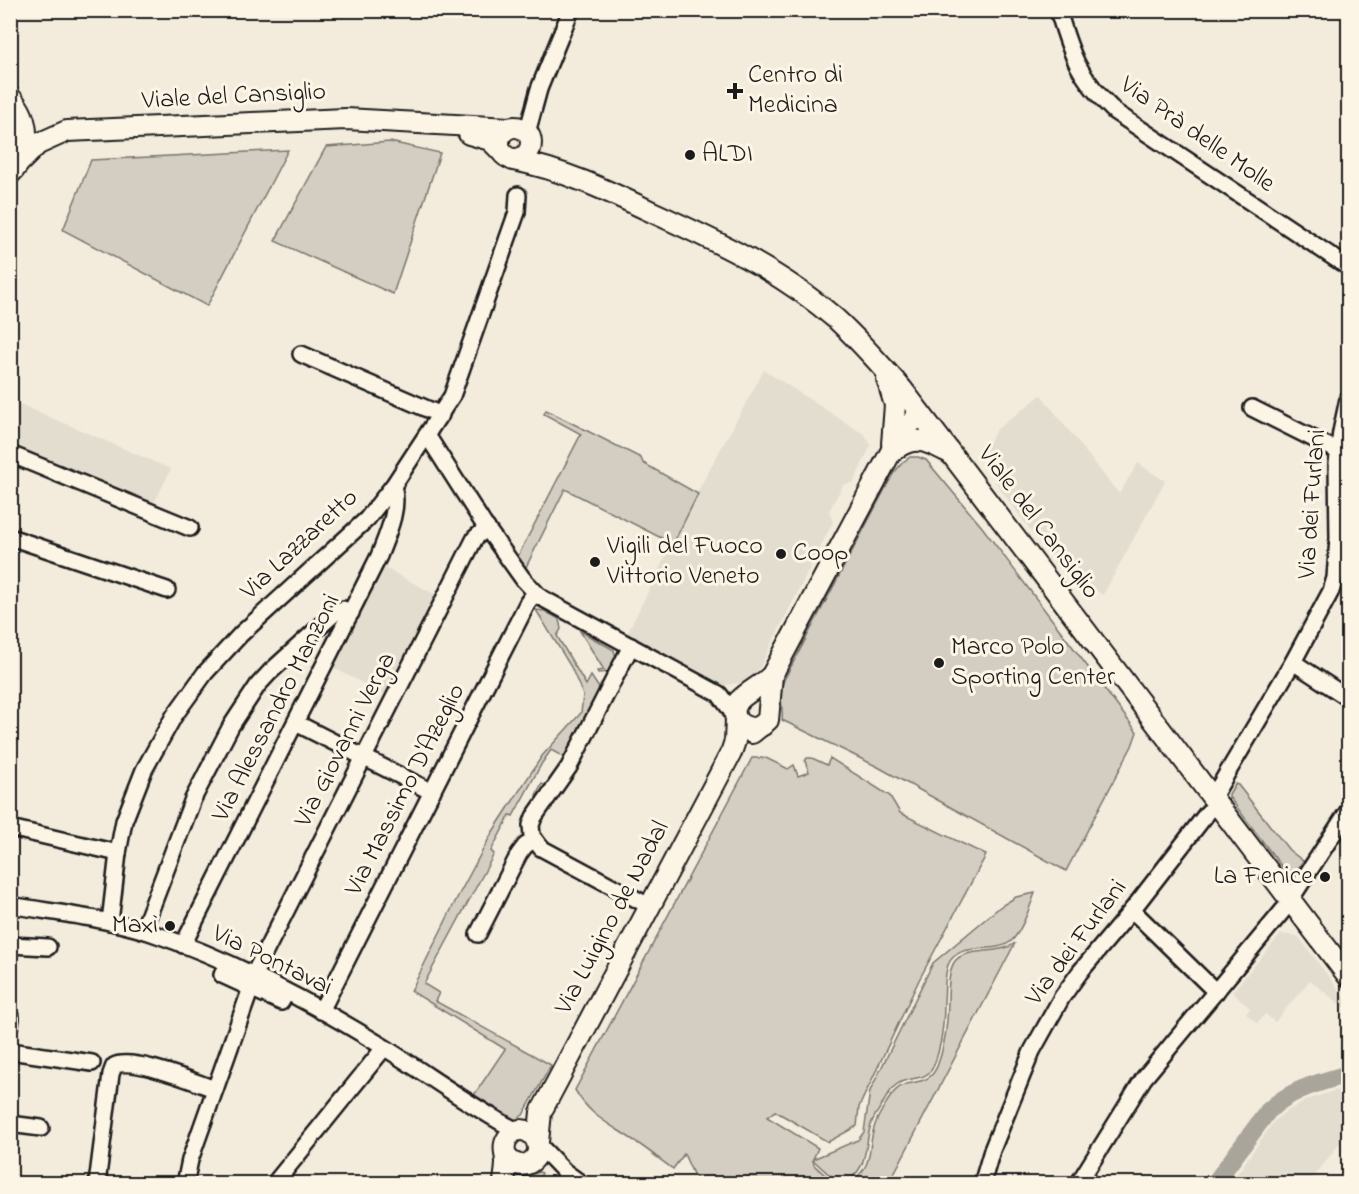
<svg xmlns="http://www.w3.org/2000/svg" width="1359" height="1194" viewBox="0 0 1359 1194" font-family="'Indie Flower',sans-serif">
<rect width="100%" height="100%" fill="#f3ecdd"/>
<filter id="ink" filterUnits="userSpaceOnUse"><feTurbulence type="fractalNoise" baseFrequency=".0167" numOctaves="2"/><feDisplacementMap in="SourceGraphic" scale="12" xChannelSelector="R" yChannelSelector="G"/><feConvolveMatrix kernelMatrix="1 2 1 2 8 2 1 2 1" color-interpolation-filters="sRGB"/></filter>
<g filter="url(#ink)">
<g fill="#e3ddcf">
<path d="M 764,370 L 865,435 L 871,445 L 854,482 L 843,485 L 829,511 L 833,522 L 759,669 L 752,677 L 741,683 L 718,686 L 626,636 L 699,489 Z"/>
<path d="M 1041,395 L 1119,494 L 1138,463 L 1165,481 L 1103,595 L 1057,566 L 1000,489 L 983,456 L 996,430 Z"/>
<path d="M 10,400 L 171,469 L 152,507 L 11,449 Z"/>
<path d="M 379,565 L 440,597 L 389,697 L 330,666 Z"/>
<path d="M 1281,934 L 1298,936 L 1348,1002 L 1344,1008 L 1310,980 L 1275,1022 L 1265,1014 L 1257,1023 L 1246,1014 L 1250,1008 L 1232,992 Z"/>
<path d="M 1348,1086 L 1348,1143 L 1343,1139 L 1309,1183 L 1231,1183 L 1274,1121 L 1285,1112 L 1307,1100 Z"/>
</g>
<g fill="#d3cec1" stroke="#78756e" stroke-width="1.5">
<path d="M 390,142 L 440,153 L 393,294 L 275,241 L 326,147 Z"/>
<path d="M 288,150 L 207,306 L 63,230 L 91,160 Z"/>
<path d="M 546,410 L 641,458 L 643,463 L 698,494 L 673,544 L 565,489 L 525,569 L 517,558 L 581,434 L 544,414 Z"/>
<path d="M 910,457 L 918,457 L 926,460 L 982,527 L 1137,732 L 1132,746 L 1066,871 L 878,767 L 782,720 C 784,704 777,696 784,680 L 893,474 L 903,462 Z"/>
<path d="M 536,610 L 545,611 L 559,619 L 561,629 L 557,636 L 586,685 L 591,676 L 601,691 L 560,769 L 540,797 L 536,795 L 542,784 L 548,787 L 564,757 L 551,750 L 542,763 L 513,816 L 510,815 L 491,851 L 494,854 L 424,984 L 439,993 L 435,1001 L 551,1065 L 523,1115 L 516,1120 L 507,1117 L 474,1095 L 505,1049 L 411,991 L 456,900 L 492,833 L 542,756 L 581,713 L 583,695 L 571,667 Z"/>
<path d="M 580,631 L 614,650 L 616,658 L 609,672 L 598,673 L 597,671 L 604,670 Z"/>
<path d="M 752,758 L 766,758 L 788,769 L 794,765 L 798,776 L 809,772 L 805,761 L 807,758 L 812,758 L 827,765 L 830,758 L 890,796 L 900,813 L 986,855 L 919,980 L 859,1107 L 857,1126 L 828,1142 L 775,1111 L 767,1117 L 818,1148 L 813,1159 L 858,1140 L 864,1132 L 870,1091 L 933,963 L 1001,906 L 1016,897 L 1035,893 C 1030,906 1021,934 1010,942 C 992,955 958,940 948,965 C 944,976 945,990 944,1002 C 944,1022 942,1045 934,1065 C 927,1083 908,1075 896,1085 C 889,1091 885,1100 880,1108 C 876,1114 871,1121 870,1128 C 864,1150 868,1172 843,1182 L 833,1178 L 813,1160 L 814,1165 L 834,1183 L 701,1183 L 693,1174 L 684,1154 L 673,1169 C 658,1158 643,1146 627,1136 C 604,1121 589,1114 575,1090 Z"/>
<path d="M 1235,784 L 1238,785 L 1289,850 L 1303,861 L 1297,870 L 1290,871 L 1282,867 L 1229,797 L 1229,794 Z"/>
<path d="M 1015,943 L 889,1183 L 849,1183 C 874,1167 867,1152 874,1128 C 877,1117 887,1101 894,1092 C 907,1076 929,1090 938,1064 C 943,1050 946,1034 947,1020 C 949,1005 946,972 955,961 C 966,947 1000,955 1015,943 Z"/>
<path d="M 539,1172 L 542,1173 L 538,1182 C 530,1184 522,1182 517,1183 L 523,1178 Z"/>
</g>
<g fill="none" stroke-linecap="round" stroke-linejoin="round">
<path stroke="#aaa59b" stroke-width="18" d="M 1214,1184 L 1268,1111 C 1291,1089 1318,1083 1348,1074"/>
<defs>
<g id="minor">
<path d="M 1058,10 C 1072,58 1079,77 1115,112 L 1348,267"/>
<path d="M 527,133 L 539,89 L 571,10"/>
<path d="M 301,354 L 441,415"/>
<path d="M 1252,408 L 1338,451"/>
<path d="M 427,435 L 483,523 L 523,579 L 540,597 L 719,694 L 736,717"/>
<path d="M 10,454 L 190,528"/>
<path d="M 10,537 L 167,590"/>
<path d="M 631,646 L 569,767 L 534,817 L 531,825 L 532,836 L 541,848 L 649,906"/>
<path d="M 1293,662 L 1348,698"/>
<path d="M 296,723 L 432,792"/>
<path d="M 1213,797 L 1293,662 L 1331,591 L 1335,578 L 1338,538 L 1337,464 L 1341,432 L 1348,399"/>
<path d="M 10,828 L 118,853"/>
<path d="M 10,905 C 56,913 105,918 149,932 C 230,959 309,1001 382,1046 C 427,1074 470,1106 517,1131"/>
<path d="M 1132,910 L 1216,992"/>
<path d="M 110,922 L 118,853 L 124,821 L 144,770 L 174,716 L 205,673 L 241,634 L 367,519 L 393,486 L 452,396 L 517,212 L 518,195"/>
<path d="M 143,930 L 193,799 L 231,726 L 258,685 L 270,672 L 337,611 L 343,609 L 351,613"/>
<path d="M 478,934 L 519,854 L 525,846 L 533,840"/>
<path d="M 10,945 L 48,947"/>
<path d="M 183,945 L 379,556 C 387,535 400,508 393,486"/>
<path d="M 227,964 L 222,975 L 281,1002 L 286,993"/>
<path d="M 253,976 L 475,538 L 487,528"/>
<path d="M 321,1011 L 528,602 L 535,593"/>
<path d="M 10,1025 L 11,1018"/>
<path d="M 10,1051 L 92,1063"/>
<path d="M 10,1124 L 41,1128"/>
<path d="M 539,1145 L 564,1171 L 582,1184"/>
<path d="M 97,1184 L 111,1074 L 114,1066 C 132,1056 194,1082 215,1089"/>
<path d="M 185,1184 L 190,1160 L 251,988"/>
<path d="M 274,1184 L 384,1048"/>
<path d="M 982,1184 L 992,1150 L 1032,1051 L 1062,997 L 1080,972 L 1132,910 L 1208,812"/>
<path d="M 1078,1184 L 1144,1078 L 1285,908 L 1348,811"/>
</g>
<g id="major">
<path d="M 10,97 C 31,119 32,152 10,174"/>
<circle cx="515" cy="143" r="16"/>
<path d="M 469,134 L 490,140 L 500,150"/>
<path d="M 513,160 C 561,169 606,190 650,211 C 716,241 781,271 836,319 C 860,341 881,365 902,389 L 1348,976"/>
<path d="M 21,161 L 38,144 L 67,131 L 346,119 L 509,128"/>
<path d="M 887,379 L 895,405 L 892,444"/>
<path d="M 891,452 C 913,434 925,440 948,452"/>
<path d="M 763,725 C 748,734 726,720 738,702 C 743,694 763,685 772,675 L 901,433 L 920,414"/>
<path d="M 752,733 L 768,720 L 772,675"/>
<path d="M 538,1142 L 541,1112 L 731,753 L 735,741 L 736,719"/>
<path d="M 504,1181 C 505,1175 506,1169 506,1162 C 506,1154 502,1147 507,1139 C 518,1120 543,1134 537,1155 C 529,1168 515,1168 506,1156"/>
</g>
</defs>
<use href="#minor" stroke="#1c1c1c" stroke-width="20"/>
<use href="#major" stroke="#1c1c1c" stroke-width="24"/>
<use href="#minor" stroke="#fcf5e5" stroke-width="15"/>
<use href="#major" stroke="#fcf5e5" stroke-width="20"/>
</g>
</g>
<g fill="#1c1c1c" stroke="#fcf5e5" stroke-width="2">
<path d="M732 82h6v6h6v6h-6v6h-6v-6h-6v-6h6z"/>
<circle cx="690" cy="155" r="6"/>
<circle cx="781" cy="554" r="6"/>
<circle cx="595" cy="562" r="6"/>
<circle cx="939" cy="663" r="6"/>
<circle cx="1325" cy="877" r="6"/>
<circle cx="170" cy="926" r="6"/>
</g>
<g text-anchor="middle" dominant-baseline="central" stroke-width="6" stroke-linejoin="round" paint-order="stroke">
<g font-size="26" fill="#1c1c1c" stroke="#fcf5e5" text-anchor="start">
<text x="748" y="76">Centro di<tspan x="748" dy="30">Medicina</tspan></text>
<text x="702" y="155">ALDI</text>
<text x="607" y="547">Vigili del Fuoco<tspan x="607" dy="30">Vittorio Veneto</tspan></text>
<text x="793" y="554">Coop</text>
<text x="951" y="648">Marco Polo<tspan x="951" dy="30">Sporting Center</tspan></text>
<text x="1313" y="877" text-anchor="end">La Fenice</text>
<text x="158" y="926" text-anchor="end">Maxì</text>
</g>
<g font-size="26" fill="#1c1c1c" stroke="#fcf5e5">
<text transform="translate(234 97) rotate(-3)">Viale del Cansiglio</text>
<text transform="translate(1197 135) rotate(35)">Via Prà delle Molle</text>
<text transform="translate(1313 504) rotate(-86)">Via dei Furlani</text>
<text transform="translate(1038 523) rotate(53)">Viale del Cansiglio</text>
<text transform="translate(300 545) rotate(-43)">Via Lazzaretto</text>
<text transform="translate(277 708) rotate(-63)">Via Alessandro Manzoni</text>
<text transform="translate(346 740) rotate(-63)">Via Giovanni Verga</text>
<text transform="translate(406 790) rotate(-63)">Via Massimo D'Azeglio</text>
<text transform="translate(613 918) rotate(-62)">Via Luigino de Nadal</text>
<text transform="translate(1077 943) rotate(-53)">Via dei Furlani</text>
<text transform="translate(272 961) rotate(26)">Via Pontavai</text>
</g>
</g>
<rect width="1359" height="1194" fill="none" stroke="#fcf5e5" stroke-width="36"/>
<rect x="18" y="18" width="1323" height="1158" fill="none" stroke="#1c1c1c" stroke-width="2" filter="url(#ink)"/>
</svg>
